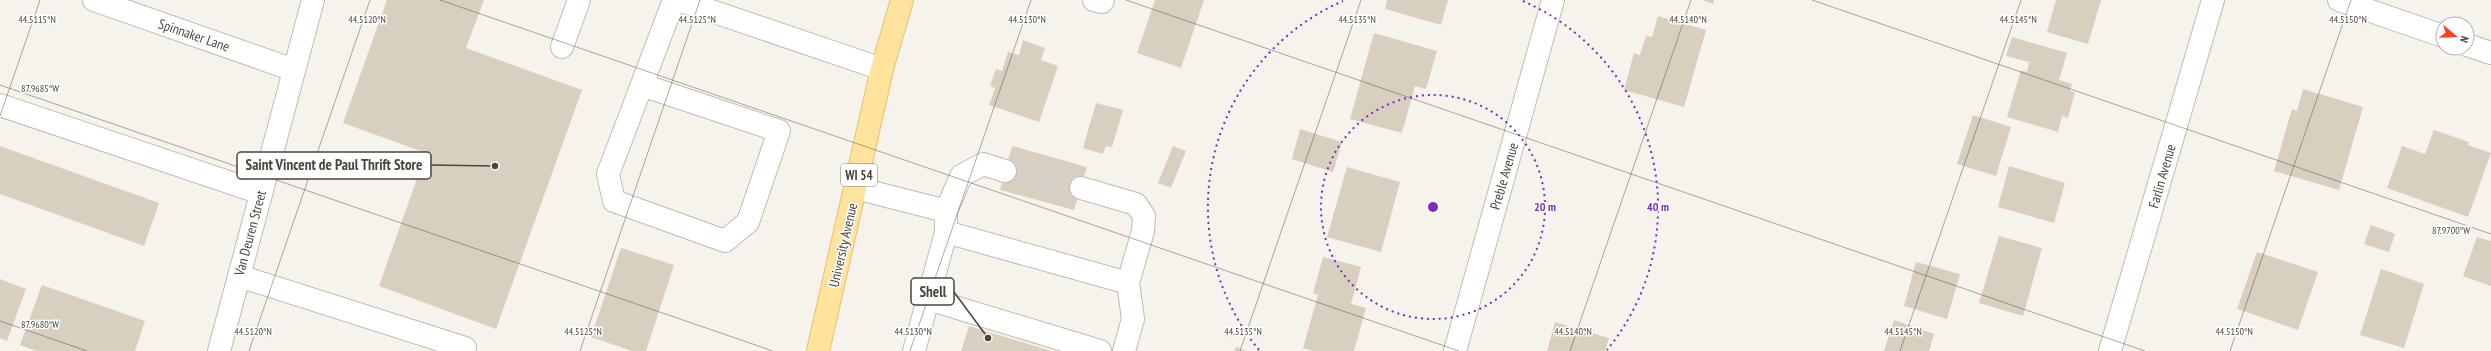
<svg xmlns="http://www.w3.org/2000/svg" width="2491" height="351" viewBox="0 0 2491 351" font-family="'PT Sans Narrow',sans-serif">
<rect width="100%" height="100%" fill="#f6f3ec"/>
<g fill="#d8cfc1">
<path d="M 387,0 L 484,0 L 466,48 L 582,90 L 496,329 L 379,286 L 426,153 L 343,123 Z"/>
<path d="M 1155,0 L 1204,0 L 1181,68 L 1137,53 Z"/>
<path d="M 1387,0 L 1448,0 L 1441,25 L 1385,9 Z"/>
<path d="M 1702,0 L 1714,0 L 1713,4 Z"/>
<path d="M 2056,0 L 2101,0 L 2088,44 L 2047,32 Z"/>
<path d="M 1658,16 L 1706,30 L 1684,107 L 1624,90 L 1634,53 L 1640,55 L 1646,36 L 1652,37 Z"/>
<path d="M 1374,33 L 1437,51 L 1426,89 L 1415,86 L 1402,133 L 1350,119 Z"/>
<path d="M 2012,37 L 2067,53 L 2059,80 L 2072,84 L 2070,91 L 2075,92 L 2068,118 L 2062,116 L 2058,132 L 2007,117 L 2021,70 L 2027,72 L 2029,62 L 2006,56 Z"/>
<path d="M 1023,40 L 1045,48 L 1041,60 L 1058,66 L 1039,122 L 989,105 L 995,88 L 990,86 L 996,69 L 1002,71 L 1008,52 L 1019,55 Z"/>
<path d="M 2303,89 L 2363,107 L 2339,190 L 2274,171 L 2292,109 L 2297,111 Z"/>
<path d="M 1096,103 L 1123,110 L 1112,147 L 1106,146 L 1103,154 L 1083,148 Z"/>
<path d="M 1973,115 L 2011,127 L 1996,176 L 1957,164 Z"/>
<path d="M 1300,129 L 1342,142 L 1333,172 L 1292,159 Z"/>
<path d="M 2434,130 L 2469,142 L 2468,145 L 2491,153 L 2468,217 L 2387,188 L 2402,146 L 2425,154 Z"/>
<path d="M 0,146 L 159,203 L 144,246 L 0,194 Z"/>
<path d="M 1012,146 L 1087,167 L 1074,210 L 1000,190 Z"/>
<path d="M 1173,146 L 1186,151 L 1171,188 L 1158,183 Z"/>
<path d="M 2009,166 L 2065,183 L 2054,223 L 1998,207 Z"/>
<path d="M 1347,167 L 1400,182 L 1381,252 L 1327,237 Z"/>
<path d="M 2371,225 L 2395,234 L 2389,252 L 2364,244 Z"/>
<path d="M 1999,236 L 2042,248 L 2023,316 L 1979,303 Z"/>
<path d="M 2477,237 L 2491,241 L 2491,286 L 2463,276 Z"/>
<path d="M 621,248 L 674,265 L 646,351 L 632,351 L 591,337 Z"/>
<path d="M 2257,252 L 2318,272 L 2298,330 L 2237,309 Z"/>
<path d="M 1323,257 L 1361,267 L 1351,304 L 1366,308 L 1354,351 L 1313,351 L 1303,348 L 1318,295 L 1313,293 Z"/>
<path d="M 1916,262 L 1960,274 L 1947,319 L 1904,306 Z"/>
<path d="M 2381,269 L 2424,284 L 2404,348 L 2360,335 Z"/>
<path d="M 0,279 L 26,289 L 7,341 L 0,338 Z"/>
<path d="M 42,285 L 145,321 L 135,351 L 37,351 L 20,345 Z"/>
<path d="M 1894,320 L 1934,334 L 1929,351 L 1884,351 Z"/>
<path d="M 1555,322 L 1609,338 L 1605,351 L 1547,351 Z"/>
<path d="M 969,326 L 1052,351 L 961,351 Z"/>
<path d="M 1236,347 L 1247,351 L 1235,351 Z"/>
</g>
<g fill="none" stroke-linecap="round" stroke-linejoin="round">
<path stroke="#d4d0c8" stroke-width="22" stroke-dasharray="22 11" stroke-linecap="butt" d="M 1005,171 L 1081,188"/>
<defs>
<g id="minor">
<path d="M 94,0 L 294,70"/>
<path d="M 679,0 L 882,69"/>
<path d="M 1094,0 L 1102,2 L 1103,0"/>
<path d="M 2339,0 L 2443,36"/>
<path d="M 2467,45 L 2491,53"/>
<path d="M 562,47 L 579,0"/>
<path d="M 642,85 L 779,131 L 748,222 L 725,241 L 614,201 L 608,174 L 674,0"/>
<path d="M 0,105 L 261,193"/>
<path d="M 856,188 L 946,211 L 946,232 L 914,351"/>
<path d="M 1081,188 L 1136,204 L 1144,216 L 1143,231 L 1128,283 L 1133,319 L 1124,351"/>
<path d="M 946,211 L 961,176 L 983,164 L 1005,171"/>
<path d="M 946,232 L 1128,283"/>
<path d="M 239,276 L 465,348"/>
<path d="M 928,299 L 1100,351"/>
<path d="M 219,351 L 313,0"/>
<path d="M 1455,351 L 1553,0"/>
<path d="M 2110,351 L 2213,0"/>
</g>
<path id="major" d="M 818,351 L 882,69 L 902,0"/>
</defs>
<use href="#minor" stroke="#c2bbae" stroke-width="24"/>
<use href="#major" stroke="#e6c16a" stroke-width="24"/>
<use href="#minor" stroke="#fff" stroke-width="22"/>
<use href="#major" stroke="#ffe39c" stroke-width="22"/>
</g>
<path fill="none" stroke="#4b4439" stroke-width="1" stroke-opacity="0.45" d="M 440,0 L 1459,351M 1126,0 L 2145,351M 1812,0 L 2491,234M 0,85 L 773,351M 0,116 L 40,0M 0,321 L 87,351M 249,351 L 370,0M 580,351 L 700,0M 910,351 L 1031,0M 1240,351 L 1361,0M 1570,351 L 1691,0M 1900,351 L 2021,0M 2230,351 L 2351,0"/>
<g fill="none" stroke="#7b2cbf" stroke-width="2" stroke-dasharray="2 4">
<circle cx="1433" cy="207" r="112"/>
<path d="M1259 350A225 225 0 0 1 1343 1M1523 1A225 225 0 0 1 1607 350"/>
</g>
<g text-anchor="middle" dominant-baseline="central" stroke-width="3" stroke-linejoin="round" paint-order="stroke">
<rect fill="#fff" stroke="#817c74" stroke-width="1" x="841" y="164" width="36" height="22" rx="3"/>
<g font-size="13" font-weight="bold" fill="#4b4439">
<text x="859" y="175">WI 54</text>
</g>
<g font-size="14" fill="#4b4439" stroke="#fff">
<text transform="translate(194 35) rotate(19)">Spinnaker Lane</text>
<text transform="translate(1504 176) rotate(-74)">Preble Avenue</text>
<text transform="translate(2162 176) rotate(-74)">Farlin Avenue</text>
<text transform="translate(250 233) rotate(-75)">Van Deuren Street</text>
<text transform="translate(843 245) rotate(-77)">University Avenue</text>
</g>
</g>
<g font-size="10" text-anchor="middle" fill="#4b4439" stroke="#fff" stroke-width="3" stroke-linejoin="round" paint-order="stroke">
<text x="37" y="23">44.5115°N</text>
<text x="367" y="23">44.5120°N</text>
<text x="697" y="23">44.5125°N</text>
<text x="1027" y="23">44.5130°N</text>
<text x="1357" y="23">44.5135°N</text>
<text x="1688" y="23">44.5140°N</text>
<text x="2018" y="23">44.5145°N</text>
<text x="2348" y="23">44.5150°N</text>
<text x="40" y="92">87.9685°W</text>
<text x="2451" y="234">87.9700°W</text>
<text x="40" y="328">87.9680°W</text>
<text x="253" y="335">44.5120°N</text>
<text x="583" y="335">44.5125°N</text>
<text x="913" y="335">44.5130°N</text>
<text x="1243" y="335">44.5135°N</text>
<text x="1573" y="335">44.5140°N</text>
<text x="1903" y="335">44.5145°N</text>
<text x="2234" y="335">44.5150°N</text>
</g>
<circle cx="1433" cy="207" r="6" fill="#7b2cbf" stroke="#fff" stroke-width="2"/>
<g font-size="12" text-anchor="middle" font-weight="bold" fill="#7b2cbf" stroke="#fff" stroke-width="3" stroke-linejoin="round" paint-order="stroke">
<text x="1545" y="211">20 m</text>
<text x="1658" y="211">40 m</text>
</g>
<path fill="none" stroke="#4b4439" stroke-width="1.5" d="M495 166L431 165M988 338L954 292"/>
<g fill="#4b4439" stroke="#fff" stroke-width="1.5">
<circle cx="495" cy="166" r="4"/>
<circle cx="988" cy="338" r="4"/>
</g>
<g fill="#fff" stroke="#4b4439" stroke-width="1.5">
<rect x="237" y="152" width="194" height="27" rx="4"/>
<rect x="911" y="278" width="43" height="27" rx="4"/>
</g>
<g font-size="15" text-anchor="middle" font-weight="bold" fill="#4b4439">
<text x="334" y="170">Saint Vincent de Paul Thrift Store</text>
<text x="933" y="297">Shell</text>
</g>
<g transform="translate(2455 36) rotate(109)"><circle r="19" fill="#ffffff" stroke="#b7b4b0"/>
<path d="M0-3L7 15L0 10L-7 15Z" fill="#fc3f1d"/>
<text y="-6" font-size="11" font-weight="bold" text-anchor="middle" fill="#4b4439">N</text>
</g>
</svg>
